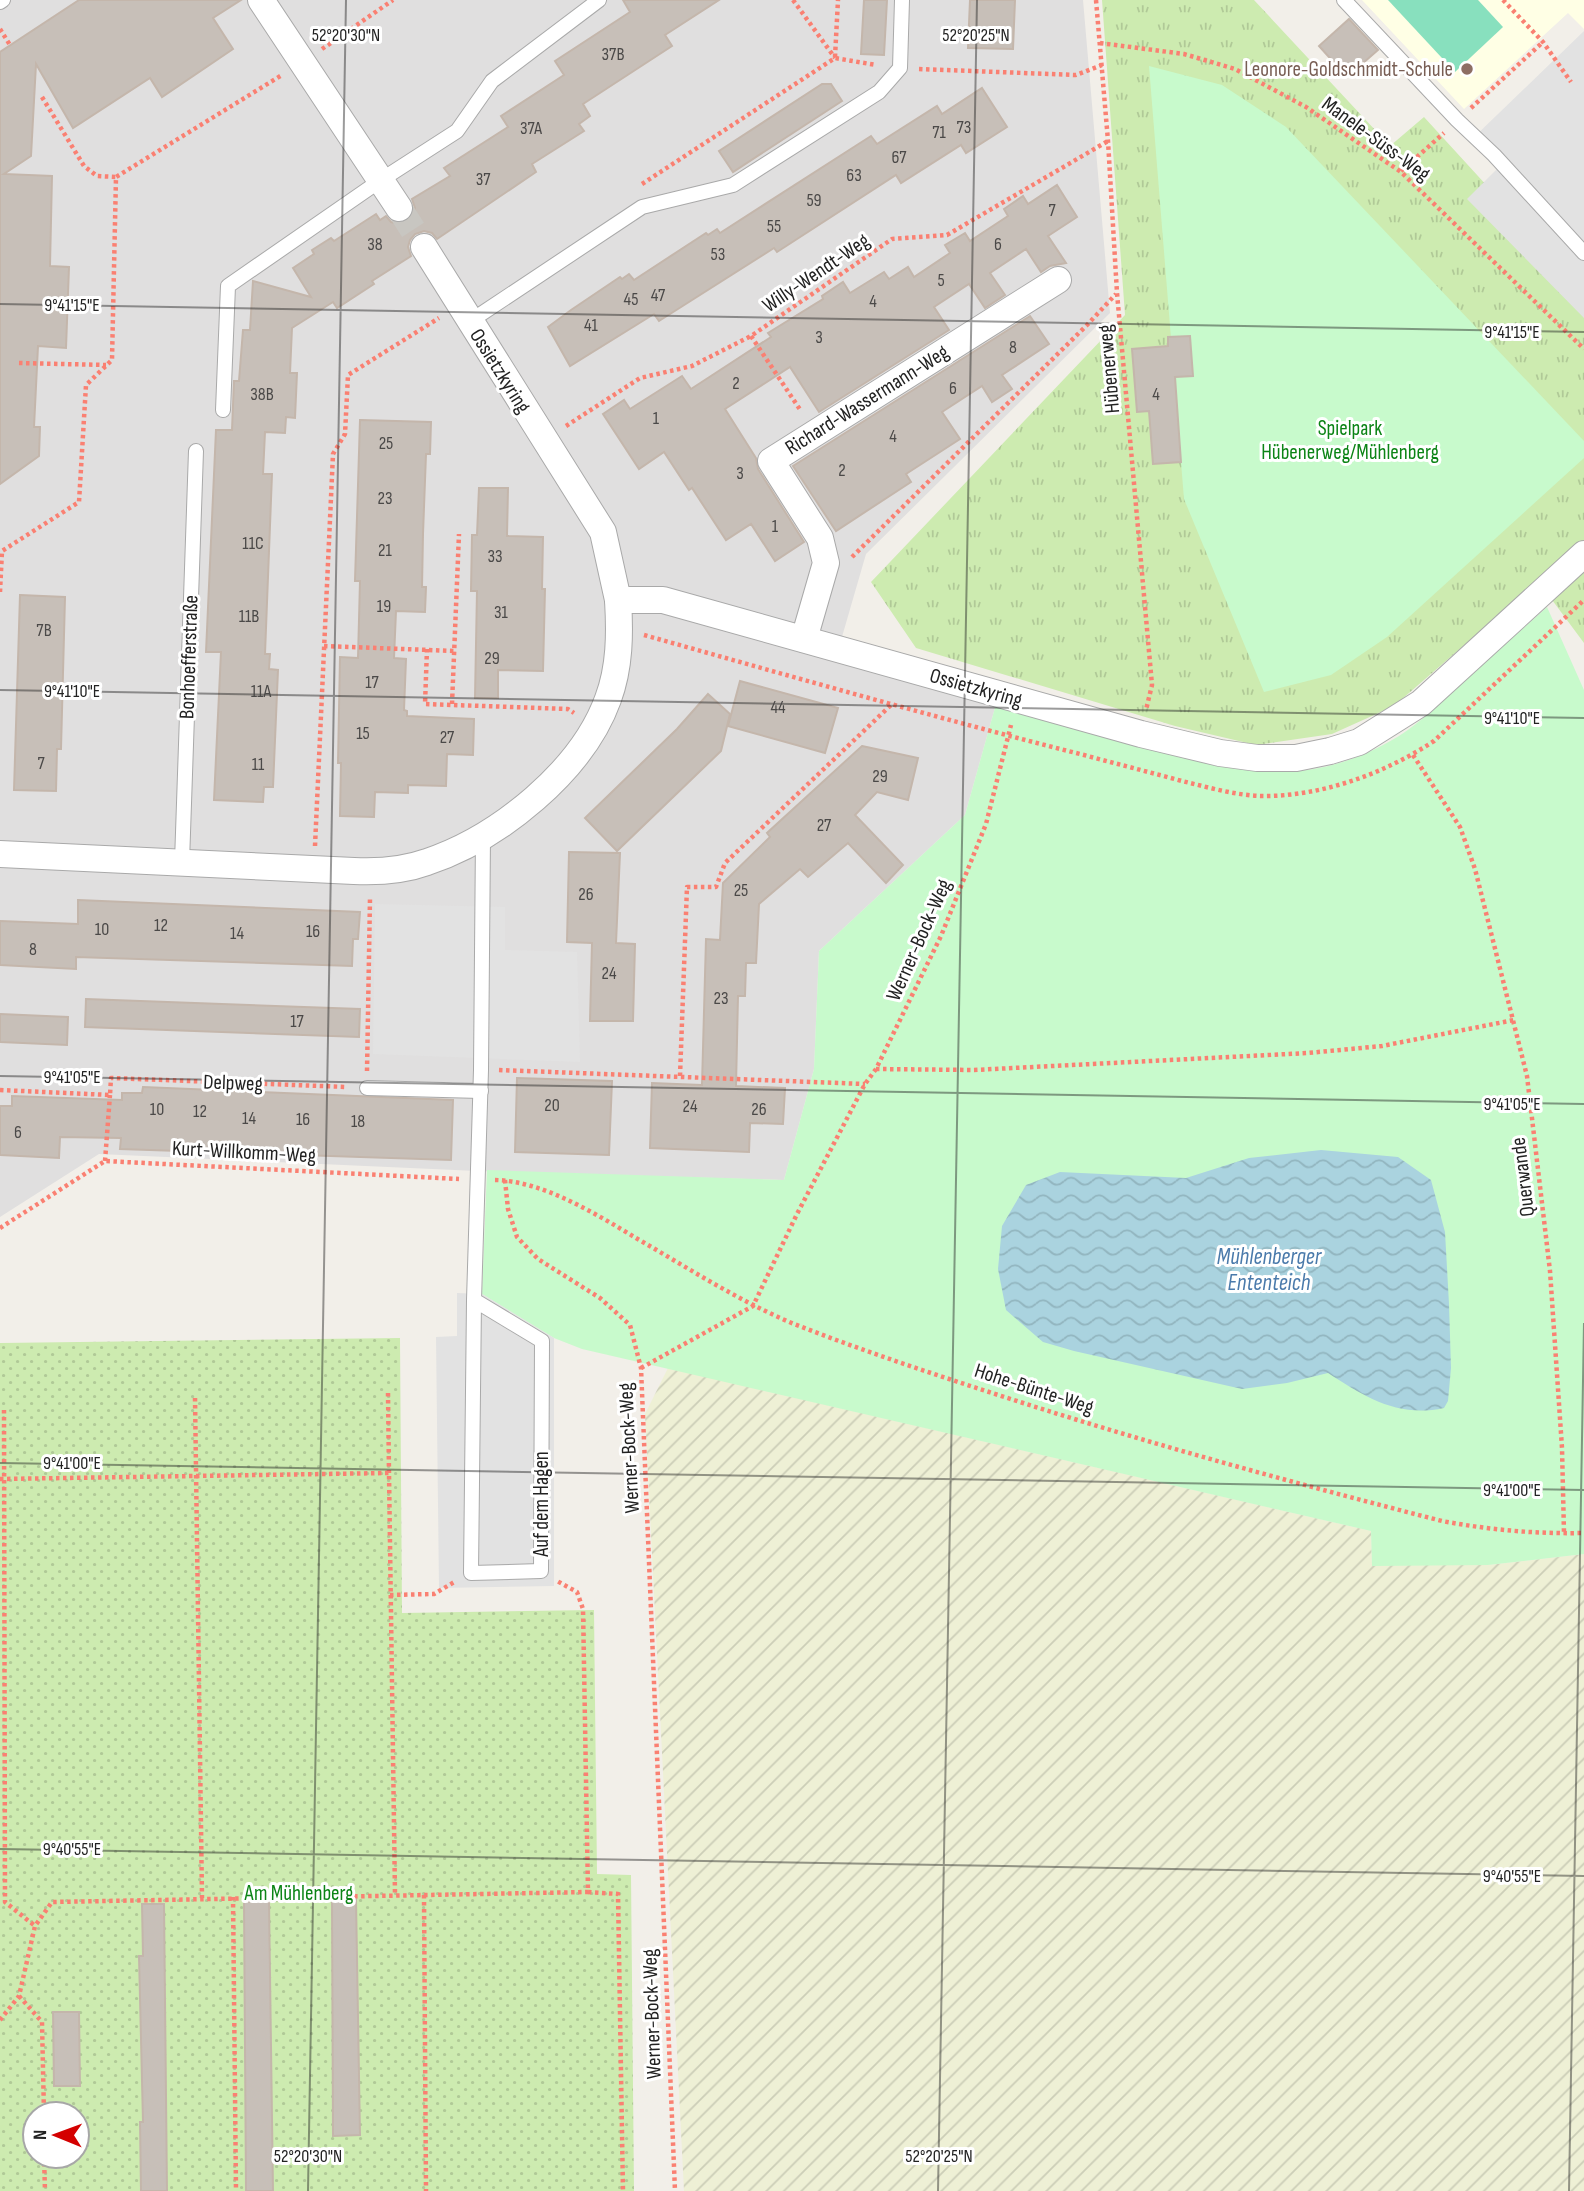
<svg xmlns="http://www.w3.org/2000/svg" width="1584" height="2191" viewBox="0 0 1584 2191" font-family="'Sofia Sans Condensed',sans-serif">
<defs>
<pattern id="farmland-furrows" width="10" height="10" patternUnits="userSpaceOnUse" patternTransform="scale(1.75)"><rect width="10" height="10" fill="#eef0d5"/><path d="M-1 1l2-2M0 10L10 0M9 11l2-2" fill="none" stroke="#ccceb7"/></pattern>
<pattern id="grass-tufts" width="24" height="20" patternUnits="userSpaceOnUse" patternTransform="scale(1.75)"><rect width="24" height="20" fill="#cdebb0"/><path d="M3 7l-1-3M5 7V3M7 7l1-3M15 17l-1-3M17 17v-4M19 17l1-3" fill="none" stroke="#b0c997"/></pattern>
<pattern id="garden-dots" width="8" height="8" patternUnits="userSpaceOnUse" patternTransform="scale(1.75)"><rect width="8" height="8" fill="#cdebb0"/><path d="M2 2h.1M6 6h.1" fill="none" stroke="#b0c997" stroke-width="1.8" stroke-linecap="round"/></pattern>
<pattern id="water-waves" width="16" height="10" patternUnits="userSpaceOnUse" patternTransform="scale(1.75)"><rect width="16" height="10" fill="#aad3df"/><path d="M0 5q4-4 8 0t8 0" fill="none" stroke="#92b5bf"/></pattern>
</defs>
<rect width="100%" height="100%" fill="#f2efe9"/>
<path fill="#e0dfdf" d="M 0,0 L 1083,0 L 1110,313 L 866,554 L 835,661 L 996,704 L 965,815 L 819,951 L 814,1069 L 784,1180 L 477,1171 L 99,1154 L 0,1217 Z"/>
<path fill="#ffffe5" d="M 1362,0 L 1584,0 L 1584,29 L 1568,13 L 1464,109 Z"/>
<path fill="url(#farmland-furrows)" d="M 668,1368 L 1371,1531 L 1372,1565 L 1488,1565 L 1584,1554 L 1584,2191 L 684,2191 L 645,1414 Z"/>
<path fill="url(#grass-tufts)" d="M 1102,0 L 1254,0 L 1390,146 L 1424,117 L 1584,292 L 1584,643 L 1538,581 L 1394,706 L 1332,734 L 1256,745 L 1175,726 L 916,648 L 871,582 L 1125,315 Z"/>
<g fill="#c8facc">
<path d="M 1149,66 L 1222,85 L 1286,127 L 1584,441 L 1584,458 L 1387,637 L 1331,675 L 1264,692 L 1184,499 Z"/>
<path d="M 1547,607 L 1584,690 L 1584,1554 L 1488,1565 L 1372,1566 L 1371,1531 L 582,1349 L 554,1338 L 482,1294 L 487,1170 L 784,1180 L 814,1069 L 819,951 L 965,815 L 996,704 C 1044,718 1091,731 1139,744 C 1237,772 1306,792 1399,736 C 1421,722 1441,702 1460,685 C 1489,659 1518,633 1547,607 Z"/>
</g>
<path fill="url(#garden-dots)" fill-rule="evenodd" d="M 400,1338 L 402,1613 L 594,1610 L 597,1874 L 631,1875 L 634,2191 L 0,2191 L 0,1343 ZM 35,2114 L 77,2114 L 77,2156 L 35,2156 Z"/>
<path fill="#88e0be" d="M 1388,0 L 1478,0 L 1503,27 L 1455,72 Z"/>
<g fill="#e2e2e2">
<path d="M 1584,31 L 1584,318 L 1467,199 L 1497,169 L 1470,141 Z"/>
<path d="M 375,904 L 505,907 L 505,950 L 577,952 L 580,1062 L 373,1054 Z"/>
<path d="M 457,1293 L 482,1294 L 554,1338 L 554,1586 L 439,1588 L 436,1337 L 457,1336 Z"/>
</g>
<path fill="url(#water-waves)" d="M 1321,1150 L 1398,1157 L 1431,1180 L 1445,1232 L 1449,1304 L 1451,1368 L 1448,1401 L 1444,1408 C 1398,1418 1365,1397 1328,1373 L 1287,1383 L 1242,1389 L 1074,1351 L 1043,1342 L 1006,1310 L 998,1269 L 1002,1226 L 1026,1185 L 1060,1172 L 1186,1178 L 1249,1158 Z"/>
<g fill="#c7bfb8" stroke="#c4b6ab" stroke-width="2">
<path d="M 79,0 L 241,0 L 213,18 L 233,49 L 162,97 L 150,78 L 73,128 L 36,64 L 31,156 L 4,174 L 52,176 L 50,266 L 69,267 L 66,348 L 38,346 L 34,427 L 40,427 L 39,456 L 0,484 L 0,52 Z"/>
<path d="M 623,0 L 719,0 L 665,35 L 672,46 L 583,104 L 590,116 L 579,124 L 584,131 L 532,164 L 536,172 L 437,239 L 432,233 L 424,231 L 415,234 L 410,240 L 408,247 L 411,256 L 372,281 L 374,284 L 337,308 L 333,302 L 292,328 L 290,373 L 297,373 L 295,418 L 286,417 L 285,433 L 265,432 L 263,474 L 272,474 L 265,654 L 270,654 L 269,669 L 278,670 L 273,787 L 264,787 L 263,802 L 214,800 L 221,652 L 206,652 L 216,430 L 232,430 L 234,381 L 239,381 L 243,330 L 250,330 L 253,281 L 311,297 L 293,268 L 314,254 L 312,250 L 331,238 L 334,241 L 376,214 L 380,220 L 386,216 L 391,222 L 399,224 L 408,221 L 413,214 L 415,208 L 412,199 L 450,176 L 444,168 L 508,127 L 501,116 L 564,75 L 555,61 L 630,12 Z"/>
<path d="M 864,0 L 887,0 L 884,55 L 861,54 Z"/>
<path d="M 970,0 L 1015,0 L 1013,49 L 968,48 Z"/>
<path d="M 1349,19 L 1378,50 L 1347,77 L 1319,46 Z"/>
<path d="M 822,84 L 831,84 L 842,101 L 733,172 L 719,151 Z"/>
<path d="M 982,88 L 1007,127 L 966,153 L 961,145 L 901,183 L 896,175 L 777,252 L 774,248 L 659,321 L 654,314 L 570,366 L 548,327 L 571,310 L 620,277 L 622,279 L 629,274 L 634,280 L 706,233 L 708,235 L 717,229 L 720,233 L 871,136 L 877,144 L 937,106 L 942,114 Z"/>
<path d="M 1057,185 L 1077,217 L 1048,236 L 1066,263 L 1050,266 L 1041,272 L 1026,249 L 990,273 L 1005,295 L 985,308 L 969,284 L 934,307 L 949,330 L 819,412 L 790,367 L 725,409 L 756,458 L 758,469 L 804,542 L 775,561 L 751,524 L 726,540 L 692,488 L 689,490 L 664,452 L 639,469 L 603,414 L 624,400 L 630,409 L 682,376 L 691,389 L 771,337 L 768,333 L 823,299 L 822,296 L 843,282 L 850,293 L 884,272 L 889,279 L 908,267 L 914,277 L 950,253 L 945,245 L 965,233 L 970,241 L 1008,216 L 1004,209 L 1023,196 L 1028,204 Z"/>
<path d="M 1030,316 L 1049,344 L 1002,375 L 1012,389 L 992,402 L 982,386 L 942,412 L 960,439 L 906,474 L 911,482 L 836,531 L 793,466 Z"/>
<path d="M 1190,336 L 1193,376 L 1175,377 L 1181,462 L 1153,464 L 1149,411 L 1137,412 L 1132,349 L 1168,346 L 1168,337 Z"/>
<path d="M 360,420 L 431,422 L 430,454 L 426,454 L 423,534 L 422,587 L 426,587 L 425,612 L 396,611 L 394,658 L 406,659 L 404,710 L 407,711 L 407,716 L 474,719 L 473,755 L 447,754 L 446,786 L 408,785 L 408,793 L 375,792 L 374,817 L 340,816 L 341,763 L 338,763 L 340,657 L 358,658 L 360,581 L 355,581 Z"/>
<path d="M 479,488 L 508,488 L 507,536 L 543,537 L 542,589 L 545,589 L 543,671 L 498,670 L 498,698 L 475,698 L 477,591 L 471,591 L 472,535 L 477,535 Z"/>
<path d="M 20,595 L 65,597 L 61,749 L 57,749 L 56,791 L 14,790 Z"/>
<path d="M 740,681 L 838,708 L 825,753 L 728,726 Z"/>
<path d="M 708,694 L 730,714 L 721,751 L 617,851 L 585,818 L 677,729 Z"/>
<path d="M 862,746 L 918,758 L 908,800 L 877,792 L 855,815 L 903,865 L 886,883 L 848,843 L 808,877 L 800,869 L 759,904 L 756,963 L 746,963 L 745,996 L 738,996 L 736,1086 L 785,1088 L 783,1124 L 750,1123 L 749,1152 L 650,1148 L 652,1083 L 702,1085 L 706,939 L 720,940 L 723,883 L 770,837 L 767,833 Z"/>
<path d="M 569,852 L 620,853 L 616,943 L 635,944 L 633,1021 L 590,1021 L 592,943 L 567,942 Z"/>
<path d="M 78,900 L 360,912 L 358,939 L 353,939 L 352,966 L 76,957 L 76,969 L 0,965 L 0,921 L 78,924 Z"/>
<path d="M 86,999 L 360,1009 L 359,1037 L 85,1027 Z"/>
<path d="M 0,1014 L 68,1017 L 67,1045 L 0,1042 Z"/>
<path d="M 517,1078 L 612,1081 L 609,1155 L 515,1152 Z"/>
<path d="M 143,1087 L 453,1100 L 451,1160 L 120,1149 L 121,1138 L 60,1137 L 59,1158 L 0,1155 L 0,1106 L 12,1106 L 12,1096 L 122,1100 L 122,1093 L 142,1093 Z"/>
<path d="M 356,1899 L 360,2135 L 333,2136 L 332,1900 Z"/>
<path d="M 269,1901 L 273,2191 L 246,2191 L 244,1902 Z"/>
<path d="M 142,1904 L 164,1904 L 167,2191 L 141,2191 L 140,2122 L 143,2122 L 139,1956 L 143,1956 Z"/>
<path d="M 53,2012 L 79,2012 L 80,2086 L 54,2086 Z"/>
</g>
<g fill="none" stroke-linecap="round" stroke-linejoin="round">
<path stroke="#c8c6c1" stroke-width="26" stroke-dasharray="26 13" stroke-linecap="butt" d="M 399,208 L 424,247"/>
<defs>
<g id="lane">
<path d="M 1344,0 L 1457,120 L 1494,155 L 1584,253"/>
<path d="M 0,2 L 3,0"/>
<path d="M 469,322 L 642,207 L 733,185 L 879,92 L 900,68 L 902,0"/>
<path d="M 223,410 L 228,286 L 381,180 L 457,131 L 492,81 L 599,0"/>
<path d="M 182,862 L 196,451"/>
<path d="M 367,1088 L 481,1091"/>
<path d="M 474,1300 L 542,1341 L 541,1571 L 471,1573 L 474,1300 L 481,1070 L 483,836"/>
</g>
<g id="street">
<path d="M 261,0 L 399,208"/>
<path d="M 424,247 L 603,532 L 618,600 L 663,600 L 1141,734 L 1220,753 L 1257,758 L 1296,758 L 1330,751 L 1359,742 L 1421,703 L 1584,554"/>
<path d="M 804,639 L 826,563 L 820,538 L 771,461 L 1058,280"/>
<path d="M 0,854 L 354,871 C 376,872 405,870 427,862 C 499,838 582,771 608,699 C 620,667 620,633 618,600"/>
</g>
</defs>
<use href="#lane" stroke="#a9a9a9" stroke-width="16"/>
<use href="#street" stroke="#a9a9a9" stroke-width="28"/>
<g stroke="#fa8072" stroke-width="4.5" stroke-dasharray="3.5 3.5" stroke-linecap="butt">
<path d="M 793,0 L 835,58"/>
<path d="M 1096,0 L 1108,141 L 1117,293 L 1152,685 L 1146,710"/>
<path d="M 1503,0 L 1543,42 L 1571,82"/>
<path d="M 0,29 L 10,45"/>
<path d="M 1100,43 L 1184,54 L 1235,69 L 1306,107 L 1401,172 L 1584,349"/>
<path d="M 322,49 L 393,0"/>
<path d="M 835,57 L 838,0"/>
<path d="M 919,69 L 1076,75 L 1102,65"/>
<path d="M 42,97 L 84,166 L 97,176 L 116,177"/>
<path d="M 1471,108 L 1543,42"/>
<path d="M 1401,171 L 1444,133"/>
<path d="M 642,184 L 835,58 L 876,65"/>
<path d="M 751,336 L 801,411"/>
<path d="M 19,363 L 106,365"/>
<path d="M 566,426 L 640,378 L 692,366 L 751,336 L 892,239 L 947,235 L 1108,141"/>
<path d="M 852,557 L 1087,325 L 1116,294"/>
<path d="M 0,592 L 2,551 L 79,502 L 86,385 L 112,360 L 116,177 L 282,75"/>
<path d="M 644,635 C 790,676 937,718 1084,755 C 1117,764 1149,772 1182,781 C 1207,787 1234,795 1260,796 C 1320,797 1384,774 1434,741 L 1584,600"/>
<path d="M 324,646 L 455,651"/>
<path d="M 427,649 L 425,704 L 568,709 L 574,713"/>
<path d="M 452,704 L 459,534"/>
<path d="M 1413,755 L 1460,827 L 1475,869 L 1527,1076 L 1550,1271 L 1562,1448 L 1564,1533"/>
<path d="M 315,846 L 333,454 L 345,434 L 348,375 L 439,318"/>
<path d="M 876,1069 L 974,1070 L 1308,1053 L 1382,1046 L 1514,1020"/>
<path d="M 499,1070 L 865,1084"/>
<path d="M 367,1071 L 370,898"/>
<path d="M 680,1076 L 687,887 L 716,887 L 725,863 L 891,705"/>
<path d="M 0,1090 L 110,1095 L 111,1078 L 347,1087"/>
<path d="M 105,1161 L 110,1095"/>
<path d="M 495,1180 C 543,1181 596,1214 636,1238 C 688,1268 739,1301 794,1324 C 858,1349 924,1371 989,1392 C 1139,1441 1290,1482 1442,1521 C 1490,1530 1536,1534 1584,1533"/>
<path d="M 505,1180 L 508,1209 L 517,1237 L 538,1259 L 600,1298 L 630,1325 L 641,1368 L 675,2191"/>
<path d="M 0,1228 L 105,1161 L 459,1179"/>
<path d="M 641,1368 L 753,1306 L 797,1214 L 865,1084 L 876,1069 L 941,936 L 986,824 L 1011,725"/>
<path d="M 388,1393 L 389,1473"/>
<path d="M 195,1398 L 202,1898"/>
<path d="M 4,1410 L 5,1902 L 35,1926"/>
<path d="M 0,1479 L 389,1473 L 395,1895"/>
<path d="M 390,1595 L 434,1594 L 456,1581"/>
<path d="M 588,1892 L 618,1894 L 623,2191"/>
<path d="M 424,1895 L 426,2191"/>
<path d="M 233,1897 L 236,2191"/>
<path d="M 19,1996 L 42,2022 L 44,2114"/>
<path d="M 0,2020 L 19,1996 L 35,1926 L 52,1902 L 588,1892 L 583,1609 L 577,1592 L 557,1581"/>
<path d="M 44,2156 L 45,2191"/>
</g>
<use href="#lane" stroke="#fff" stroke-width="14"/>
<use href="#street" stroke="#fff" stroke-width="26"/>
</g>
<path fill="none" stroke="#222" stroke-width="2" stroke-opacity="0.45" d="M 0,304 L 1584,332M 0,690 L 1584,718M 0,1076 L 1584,1104M 0,1463 L 1584,1490M 0,1849 L 1584,1876M 308,2191 L 346,0M 938,2191 L 977,0M 1569,2191 L 1584,1323"/>
<circle fill="#8d6e63" stroke="#fff" stroke-width="2.5" cx="1467" cy="69" r="7"/>
<g text-anchor="middle" dominant-baseline="central" stroke-width="6" stroke-linejoin="round" paint-order="stroke">
<g font-size="18" fill="#4b4948">
<text x="613" y="54">37B</text>
<text x="964" y="127">73</text>
<text x="531" y="128">37A</text>
<text x="939" y="132">71</text>
<text x="899" y="157">67</text>
<text x="854" y="175">63</text>
<text x="483" y="179">37</text>
<text x="814" y="200">59</text>
<text x="1052" y="210">7</text>
<text x="774" y="226">55</text>
<text x="375" y="244">38</text>
<text x="998" y="244">6</text>
<text x="718" y="254">53</text>
<text x="941" y="280">5</text>
<text x="658" y="295">47</text>
<text x="631" y="299">45</text>
<text x="873" y="301">4</text>
<text x="591" y="325">41</text>
<text x="819" y="337">3</text>
<text x="1013" y="347">8</text>
<text x="736" y="383">2</text>
<text x="953" y="388">6</text>
<text x="262" y="394">38B</text>
<text x="1156" y="394">4</text>
<text x="656" y="418">1</text>
<text x="893" y="436">4</text>
<text x="386" y="443">25</text>
<text x="842" y="470">2</text>
<text x="740" y="473">3</text>
<text x="385" y="498">23</text>
<text x="775" y="526">1</text>
<text x="253" y="543">11C</text>
<text x="385" y="550">21</text>
<text x="495" y="556">33</text>
<text x="384" y="606">19</text>
<text x="501" y="612">31</text>
<text x="249" y="616">11B</text>
<text x="44" y="630">7B</text>
<text x="492" y="658">29</text>
<text x="372" y="682">17</text>
<text x="261" y="691">11A</text>
<text x="778" y="707">44</text>
<text x="363" y="733">15</text>
<text x="447" y="737">27</text>
<text x="41" y="763">7</text>
<text x="258" y="764">11</text>
<text x="880" y="776">29</text>
<text x="824" y="825">27</text>
<text x="741" y="890">25</text>
<text x="586" y="894">26</text>
<text x="161" y="925">12</text>
<text x="102" y="929">10</text>
<text x="313" y="931">16</text>
<text x="237" y="933">14</text>
<text x="33" y="949">8</text>
<text x="609" y="973">24</text>
<text x="721" y="998">23</text>
<text x="297" y="1021">17</text>
<text x="552" y="1105">20</text>
<text x="690" y="1106">24</text>
<text x="157" y="1109">10</text>
<text x="759" y="1109">26</text>
<text x="200" y="1111">12</text>
<text x="249" y="1118">14</text>
<text x="303" y="1119">16</text>
<text x="358" y="1121">18</text>
<text x="18" y="1132">6</text>
</g>
<g font-size="21" fill="#785e54" stroke="#fff" text-anchor="end">
<text x="1453" y="69">Leonore-Goldschmidt-Schule</text>
</g>
<g font-size="21" fill="#222" stroke="#fff">
<text transform="translate(1376 139) rotate(36)">Manele-Süss-Weg</text>
<text transform="translate(816 273) rotate(-34)">Willy-Wendt-Weg</text>
<text transform="translate(1109 369) rotate(-95)">Hübenerweg</text>
<text transform="translate(500 371) rotate(58)">Ossietzkyring</text>
<text transform="translate(867 400) rotate(-32)">Richard-Wassermann-Weg</text>
<text transform="translate(189 657) rotate(-88)">Bonhoefferstraße</text>
<text transform="translate(976 688) rotate(16)">Ossietzkyring</text>
<text transform="translate(919 940) rotate(-66)">Werner-Bock-Weg</text>
<text transform="translate(233 1083) rotate(2)">Delpweg</text>
<text transform="translate(244 1152) rotate(3)">Kurt-Willkomm-Weg</text>
<text transform="translate(1523 1177) rotate(-97)">Querwande</text>
<text transform="translate(1034 1389) rotate(18)">Hohe-Bünte-Weg</text>
<text transform="translate(629 1448) rotate(-93)">Werner-Bock-Weg</text>
<text transform="translate(541 1504) rotate(-90)">Auf dem Hagen</text>
<text transform="translate(652 2014) rotate(-92)">Werner-Bock-Weg</text>
</g>
<g font-size="21" fill="#0c8416" stroke="#fff">
<text x="1350" y="428">Spielpark<tspan x="1350" dy="24">Hübenerweg/Mühlenberg</tspan></text>
<text x="299" y="1893">Am Mühlenberg</text>
</g>
<g font-size="23" font-style="italic" fill="#4a7aab" stroke="#fff">
<text x="1269" y="1257">Mühlenberger<tspan x="1269" dy="26">Ententeich</tspan></text>
</g>
</g>
<g font-size="18" text-anchor="middle" fill="#222" stroke="#fff" stroke-width="6" stroke-linejoin="round" paint-order="stroke">
<text x="346" y="41">52°20'30"N</text>
<text x="976" y="41">52°20'25"N</text>
<text x="72" y="311">9°41'15"E</text>
<text x="1512" y="338">9°41'15"E</text>
<text x="72" y="697">9°41'10"E</text>
<text x="1512" y="724">9°41'10"E</text>
<text x="72" y="1083">9°41'05"E</text>
<text x="1512" y="1110">9°41'05"E</text>
<text x="72" y="1469">9°41'00"E</text>
<text x="1512" y="1496">9°41'00"E</text>
<text x="72" y="1855">9°40'55"E</text>
<text x="1512" y="1882">9°40'55"E</text>
<text x="308" y="2162">52°20'30"N</text>
<text x="939" y="2162">52°20'25"N</text>
</g>
<g transform="translate(56 2135) rotate(271)"><circle r="33" fill="#ffffff" stroke="#a7a7a7" stroke-width="2"/>
<path d="M0-5L12 26L0 18L-12 26Z" fill="#d40000"/>
<text y="-10" font-size="19" font-weight="bold" text-anchor="middle" fill="#222222">N</text>
</g>
</svg>
